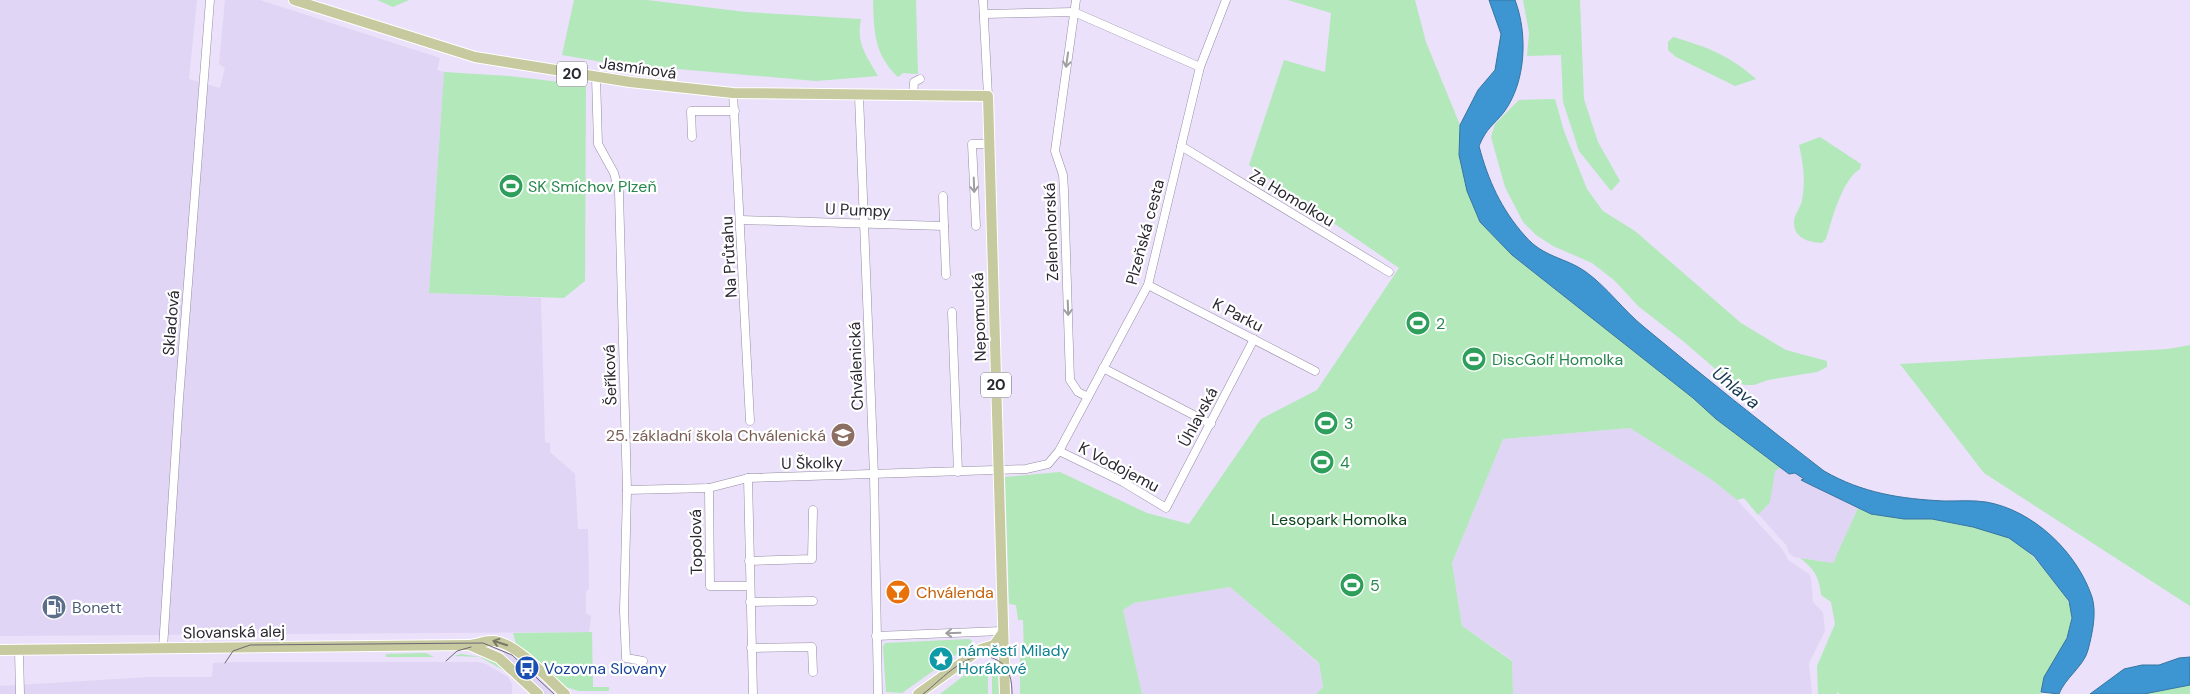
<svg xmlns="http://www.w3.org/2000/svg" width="2190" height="694" viewBox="0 0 2190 694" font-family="'DM Sans',sans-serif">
<rect width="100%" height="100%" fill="#ebe1fa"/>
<g fill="#e0d5f4">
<path d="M 0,0 L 197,0 L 189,79 L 220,88 L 225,68 L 219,64 L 225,0 L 260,0 L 440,58 L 437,70 L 444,72 L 429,293 L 541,298 L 545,442 L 550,443 L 550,452 L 575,474 L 578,529 L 588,529 L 589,589 L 586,591 L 586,613 L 591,616 L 589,632 L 0,636 Z"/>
<path d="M 1613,336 L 1788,474 L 1795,473 L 1804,479 L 1802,480 L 1858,508 L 1833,563 L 1794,557 L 1789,553 L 1786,545 L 1744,498 Z"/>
<path d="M 1630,428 L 1712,480 L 1737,500 L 1783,550 L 1788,560 L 1809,574 L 1811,578 L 1813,602 L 1823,612 L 1825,631 L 1809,663 L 1812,694 L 1513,694 L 1512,660 L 1462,626 L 1452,563 L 1503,439 Z"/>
<path d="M 1230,587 L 1319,664 L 1323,688 L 1316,694 L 1142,694 L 1123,610 L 1134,603 Z"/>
<path d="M 506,649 L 520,658 L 558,694 L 542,694 L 501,657 Z"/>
<path d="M 237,662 L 477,662 L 486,664 L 508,677 L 512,684 L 512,694 L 0,694 L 0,686 L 150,677 L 212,677 L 213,663 Z"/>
</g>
<g fill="#b2e8ba">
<path d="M 377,0 L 409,0 L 393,7 Z"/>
<path d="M 574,0 L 647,0 L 746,12 L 861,19 C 856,44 866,55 878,76 L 816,81 L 608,63 L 562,55 Z"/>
<path d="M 873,0 L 916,0 L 918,74 L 903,73 L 898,77 C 874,54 874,32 873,0 Z"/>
<path d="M 1288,0 L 1415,0 L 1426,42 L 1460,125 L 1459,155 L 1480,222 L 1512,255 L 1693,398 L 1716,419 L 1781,467 L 1775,471 L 1770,502 L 1758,515 L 1744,498 L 1737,500 L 1712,480 L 1630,428 L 1503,439 L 1452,563 L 1462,626 L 1512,661 L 1513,694 L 1316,694 L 1323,687 L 1319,663 L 1230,587 L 1134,603 L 1123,610 L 1142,694 L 1020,694 L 1020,658 L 1024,655 L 1023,620 L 1018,620 L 1016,605 L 1009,604 L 1005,477 L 1060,472 L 1147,513 L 1189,524 L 1261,419 L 1317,390 L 1399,268 L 1249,165 L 1284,60 L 1325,72 L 1331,13 Z"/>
<path d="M 1523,0 L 1580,0 L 1584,99 L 1598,142 L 1620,181 L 1611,191 L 1579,151 L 1563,102 L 1561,55 L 1527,56 L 1529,33 Z"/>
<path d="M 1673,37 C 1707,47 1729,55 1756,79 L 1735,86 L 1676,57 L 1668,50 L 1668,42 Z"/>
<path d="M 444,72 L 509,76 L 586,85 L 585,281 L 564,298 L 429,293 Z"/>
<path d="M 1555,99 L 1564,131 L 1587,189 L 1603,211 L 1635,231 L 1741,323 L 1786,350 L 1827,361 L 1827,367 L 1817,372 L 1768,380 L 1754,385 L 1745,385 L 1727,379 L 1683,341 L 1638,306 L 1615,281 L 1592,263 L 1553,246 L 1536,235 L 1523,222 L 1505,187 L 1491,137 L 1495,124 L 1519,100 Z"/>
<path d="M 1820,137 L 1861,164 L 1860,169 C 1842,180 1832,219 1826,239 L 1822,243 C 1809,242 1794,239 1794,222 C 1794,215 1801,207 1802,200 C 1806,182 1803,163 1799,145 Z"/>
<path d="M 2190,345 L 2190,606 L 1984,473 L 1900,364 L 2168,349 Z"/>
<path d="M 1858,508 C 1882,519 1906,516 1932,519 C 1952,521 1993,530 2010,539 C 2027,548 2039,563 2051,578 C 2061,590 2072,601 2071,617 C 2071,646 2043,666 2041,694 L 1840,694 L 1837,692 L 1837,694 L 1818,694 L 1817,666 L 1835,624 L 1831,602 L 1821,595 C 1819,576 1814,569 1800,558 L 1833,563 Z"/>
<path d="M 592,632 L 593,687 L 609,687 L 609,691 L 579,691 L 566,687 L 516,644 L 513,633 Z"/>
<path d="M 969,639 L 972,641 L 971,644 L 902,693 L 886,692 L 883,647 L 885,643 Z"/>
<path d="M 426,653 L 434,657 L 386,657 L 386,654 Z"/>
<path d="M 461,654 L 494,659 L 510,674 L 480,657 L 454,656 Z"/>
<path d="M 982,665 L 988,667 L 988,694 L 940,694 L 975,667 Z"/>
<path d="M 992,666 L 998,672 L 999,694 L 992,694 Z"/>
<path d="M 2190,685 L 2190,694 L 2144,694 Z"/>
</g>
<g fill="#3d96d1" stroke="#3775a1">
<path d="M 1489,0 L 1515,0 C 1528,34 1526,82 1504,112 C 1493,126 1487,127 1479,146 C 1488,180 1501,209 1525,236 C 1544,258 1565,257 1586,272 C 1608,288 1623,310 1644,327 C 1703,376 1763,424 1824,471 C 1862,493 1901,499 1944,501 C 1958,501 1973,500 1986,502 C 2033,510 2077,552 2092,597 C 2097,613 2092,635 2088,650 C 2084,666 2065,678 2059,694 L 2041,692 L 2044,677 L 2067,638 L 2072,618 L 2069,601 L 2034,556 L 2009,538 L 1973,527 L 1932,519 L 1904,519 L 1871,514 L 1811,485 L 1801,480 L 1804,479 L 1795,473 L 1789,474 L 1716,419 L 1693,398 L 1512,255 L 1480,222 L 1467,191 L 1459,155 L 1460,125 L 1478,90 L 1495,70 L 1501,34 Z"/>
<path d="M 2190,657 L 2190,685 L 2144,694 L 2090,694 L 2124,669 L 2142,665 L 2159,665 L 2179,658 Z"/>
</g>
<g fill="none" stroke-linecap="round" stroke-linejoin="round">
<defs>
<g id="minor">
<path d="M 983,0 L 988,96"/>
<path d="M 1076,0 L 1055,151 L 1063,175 L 1064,190 L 1070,380 L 1078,392 L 1088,397"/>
<path d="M 984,14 L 1074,12 L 1200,67"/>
<path d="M 596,77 L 598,144 L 614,173 L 619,192 L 627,490 L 624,611 L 626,658 L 643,661"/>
<path d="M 733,93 L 750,421"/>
<path d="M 859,96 L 874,475 L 878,694"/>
<path d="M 913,96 L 914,82 L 920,79"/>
<path d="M 692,137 L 691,111 L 735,111"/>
<path d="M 1181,146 L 1389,272"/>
<path d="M 741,220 L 944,226 L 943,196"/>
<path d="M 944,226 L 946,275"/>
<path d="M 976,226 L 972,144 L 989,144"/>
<path d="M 1148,285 L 1315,371"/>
<path d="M 952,312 L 958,472"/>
<path d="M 1103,368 L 1211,424"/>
<path d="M 1059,451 L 1123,482 L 1166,508 L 1254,339"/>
<path d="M 748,478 L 753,694"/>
<path d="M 709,488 L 710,586 L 750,586"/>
<path d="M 627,490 L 709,488 L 748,478 L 1026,469 L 1048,464 L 1059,451 L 1148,285 L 1200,67 L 1226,0"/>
<path d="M 749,561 L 812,559 L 813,510"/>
<path d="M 750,602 L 813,601"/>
<path d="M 876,636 L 1002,631"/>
<path d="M 163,648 L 179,399 L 210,0"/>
<path d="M 751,648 L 812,647 L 813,672"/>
<path d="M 19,650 L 20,694"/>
</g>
<g id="major">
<path d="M 294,0 L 475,57 L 630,82 L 733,93 L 988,96 L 1005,694"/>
<path d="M 469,645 L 499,658 L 538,694"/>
<path d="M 0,650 L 468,645 C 476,645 483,641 491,641 C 513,639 549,680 565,694"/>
<path d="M 918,694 L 981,649 L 994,645 L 1002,634"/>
</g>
</defs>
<use href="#minor" stroke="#958da3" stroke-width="9"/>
<use href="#major" stroke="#fff" stroke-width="12"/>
<use href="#minor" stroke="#fff" stroke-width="8"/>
<use href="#major" stroke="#c7c99e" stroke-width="10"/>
<g stroke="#6d6776" stroke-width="1">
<path d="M 446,661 L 457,651 L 471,647"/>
<path d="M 225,663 L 233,651 L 250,645 L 483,643 L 512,655 L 554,694"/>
<path d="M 923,694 C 943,679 970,645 997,660 C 1010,667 1012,681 1012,694"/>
</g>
</g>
<defs><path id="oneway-shaft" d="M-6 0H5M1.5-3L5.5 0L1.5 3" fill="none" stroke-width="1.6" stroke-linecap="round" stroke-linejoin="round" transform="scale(1.25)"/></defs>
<g stroke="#9f9ea2">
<use href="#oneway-shaft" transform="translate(1067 60) rotate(98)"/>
<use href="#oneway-shaft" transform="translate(974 185) rotate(88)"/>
<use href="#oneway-shaft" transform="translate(1068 308) rotate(88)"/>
<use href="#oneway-shaft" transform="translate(953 633) rotate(178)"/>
</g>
<use stroke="#787867" href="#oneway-shaft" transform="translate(500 643) rotate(-162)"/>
<defs>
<symbol id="stadium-disc" viewBox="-11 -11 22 22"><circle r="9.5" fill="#2e9e5b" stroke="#fff"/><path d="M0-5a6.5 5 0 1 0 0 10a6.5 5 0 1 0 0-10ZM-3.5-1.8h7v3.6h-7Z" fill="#fff"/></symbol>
<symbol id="school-disc" viewBox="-11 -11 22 22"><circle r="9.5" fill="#8d6e63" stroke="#fff"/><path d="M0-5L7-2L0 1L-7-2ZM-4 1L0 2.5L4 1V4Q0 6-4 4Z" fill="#fff"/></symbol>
<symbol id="bar-disc" viewBox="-11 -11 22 22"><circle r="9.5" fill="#e8710a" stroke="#fff"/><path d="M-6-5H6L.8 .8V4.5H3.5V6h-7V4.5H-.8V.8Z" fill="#fff"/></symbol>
<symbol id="fuel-disc" viewBox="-11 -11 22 22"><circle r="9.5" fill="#5c6f8a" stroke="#fff"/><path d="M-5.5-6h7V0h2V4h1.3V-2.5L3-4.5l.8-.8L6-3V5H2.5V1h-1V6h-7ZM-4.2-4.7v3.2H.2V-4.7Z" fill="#fff"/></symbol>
<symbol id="sight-disc" viewBox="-11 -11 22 22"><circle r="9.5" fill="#0f9aa8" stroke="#fff"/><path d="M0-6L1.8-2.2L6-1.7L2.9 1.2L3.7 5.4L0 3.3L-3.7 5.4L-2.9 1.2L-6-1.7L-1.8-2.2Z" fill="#fff"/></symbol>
<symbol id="bus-disc" viewBox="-11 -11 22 22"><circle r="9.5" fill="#1a4fb4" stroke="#fff"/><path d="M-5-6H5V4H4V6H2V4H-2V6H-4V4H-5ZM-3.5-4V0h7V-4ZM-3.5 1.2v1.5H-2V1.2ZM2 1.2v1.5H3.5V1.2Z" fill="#fff"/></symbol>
</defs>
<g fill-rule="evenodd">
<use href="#stadium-disc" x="497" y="172" width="28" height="28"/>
<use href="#stadium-disc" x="1404" y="309" width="28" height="28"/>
<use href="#stadium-disc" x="1460" y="345" width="28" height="28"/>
<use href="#stadium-disc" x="1312" y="409" width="28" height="28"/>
<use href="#school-disc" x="829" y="421" width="28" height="28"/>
<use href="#stadium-disc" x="1308" y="448" width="28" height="28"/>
<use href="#stadium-disc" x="1338" y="571" width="28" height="28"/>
<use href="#bar-disc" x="884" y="578" width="28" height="28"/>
<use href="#fuel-disc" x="40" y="593" width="28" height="28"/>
<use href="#sight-disc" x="927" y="645" width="28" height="28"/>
<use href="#bus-disc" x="513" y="654" width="28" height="28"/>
</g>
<g text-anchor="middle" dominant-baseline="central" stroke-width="4.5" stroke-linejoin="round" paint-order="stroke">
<g fill="#fff" stroke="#6a686e" stroke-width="1">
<rect x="557" y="61.5" width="30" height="25" rx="4"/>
<rect x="981" y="372.5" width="30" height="25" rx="4"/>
</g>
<g font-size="15" font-weight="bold" fill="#2a2730">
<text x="572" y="74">20</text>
<text x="996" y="385">20</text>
</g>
<g font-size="16" fill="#2a2730" stroke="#fff">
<text transform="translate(638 68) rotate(8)">Jasmínová</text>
<text transform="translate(1292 198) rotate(31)">Za Homolkou</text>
<text transform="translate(858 210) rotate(2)">U Pumpy</text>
<text transform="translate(1051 232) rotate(-92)">Zelenohorská</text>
<text transform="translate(1145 232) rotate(-75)">Plzeňská cesta</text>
<text transform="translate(729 257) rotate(-93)">Na Průtahu</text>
<text transform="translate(1238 315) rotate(27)">K Parku</text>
<text transform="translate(979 317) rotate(-92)">Nepomucká</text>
<text transform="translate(171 323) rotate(-85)">Skladová</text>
<text transform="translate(856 366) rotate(-92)">Chválenická</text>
<text transform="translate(610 375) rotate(-92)">Šeříková</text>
<text transform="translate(1198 417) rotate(-62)">Úhlavská</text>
<text transform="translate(812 463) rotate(-1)">U Školky</text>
<text transform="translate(1119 467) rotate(28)">K Vodojemu</text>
<text transform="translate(696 542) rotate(-91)">Topolová</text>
<text transform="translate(234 632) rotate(-1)">Slovanská alej</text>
</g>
<g font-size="16" fill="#27864d" stroke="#fff" text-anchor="start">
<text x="528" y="186">SK Smíchov Plzeň</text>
<text x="1436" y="323">2</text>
<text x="1492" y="359">DiscGolf Homolka</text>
<text x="1344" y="423">3</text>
<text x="1340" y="462">4</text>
<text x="1370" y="585">5</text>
</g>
<g font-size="16" fill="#785e54" stroke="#fff" text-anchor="end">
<text x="826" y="435">25. základní škola Chválenická</text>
</g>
<g font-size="16" fill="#0a461c" stroke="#fff">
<text x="1339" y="519">Lesopark Homolka</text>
</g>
<g font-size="16" fill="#c56008" stroke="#fff" text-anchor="start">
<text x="916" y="592">Chválenda</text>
</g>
<g font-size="16" fill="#4e5e75" stroke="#fff" text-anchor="start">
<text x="72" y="607">Bonett</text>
</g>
<g font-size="16" fill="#0d838f" stroke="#fff" text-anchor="start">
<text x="958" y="650">náměstí Milady<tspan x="958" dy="18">Horákové</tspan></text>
</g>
<g font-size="16" fill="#164399" stroke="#fff" text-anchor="start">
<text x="544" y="668">Vozovna Slovany</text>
</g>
<g font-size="18" font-style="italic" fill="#163a54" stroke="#fff">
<text transform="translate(1736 388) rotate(39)">Úhlava</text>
</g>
</g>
</svg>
